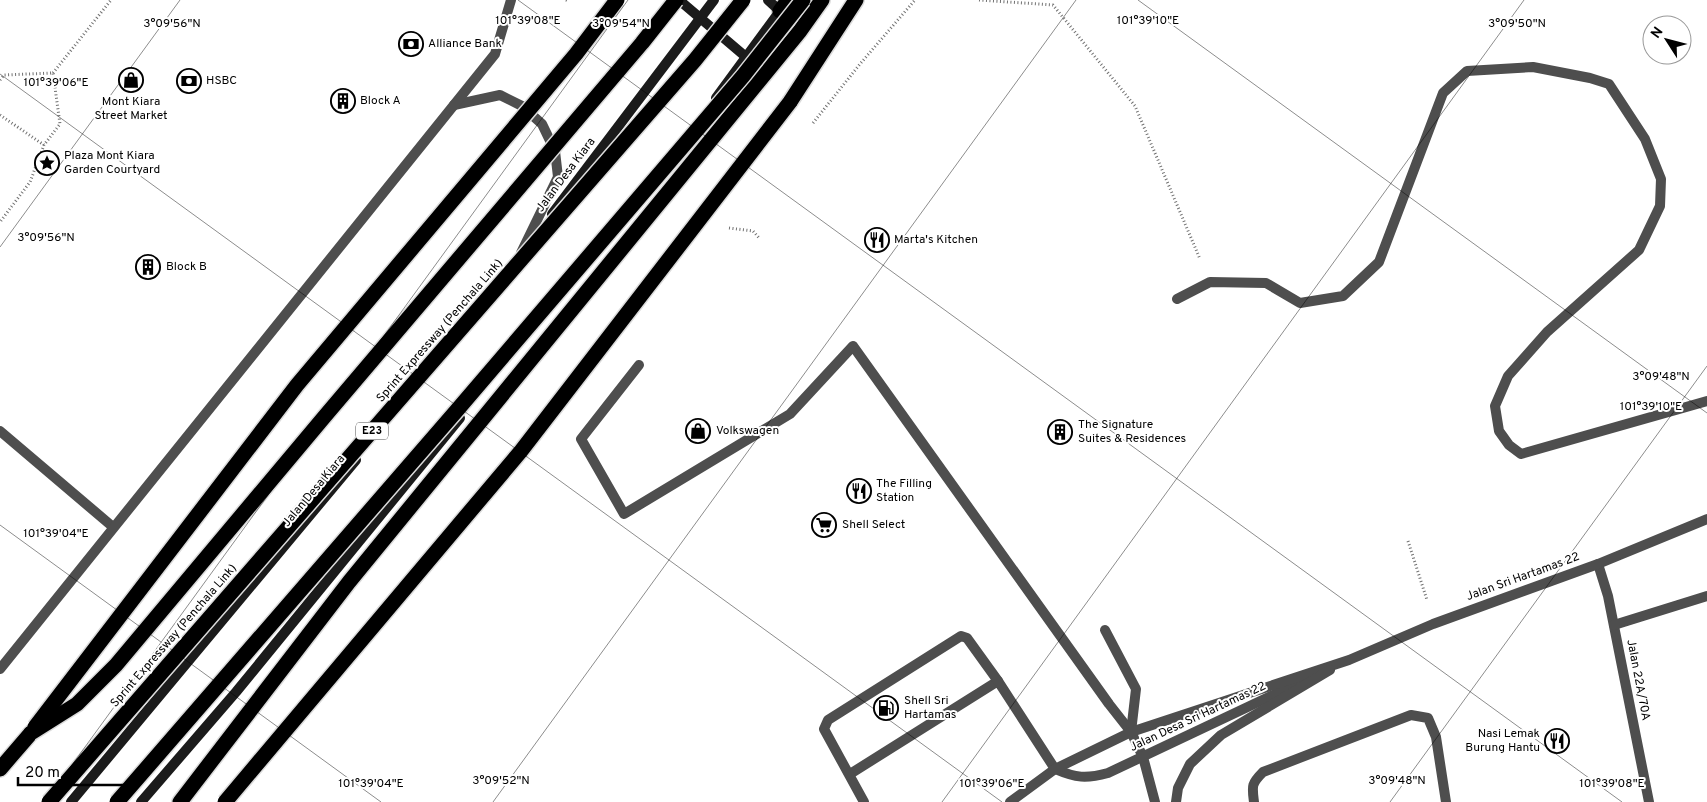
<svg xmlns="http://www.w3.org/2000/svg" width="1707" height="802" viewBox="0 0 1707 802" font-family="Overpass,sans-serif">
<rect width="100%" height="100%" fill="#fff"/>
<g fill="none" stroke-linecap="round" stroke-linejoin="round">
<defs>
<g id="motorway">
<path d="M 780,11 L 788,0"/>
<path d="M 790,102 L 856,0"/>
<path d="M 0,769 L 31,733"/>
<path d="M 180,802 L 349,582 L 800,31 L 822,0"/>
</g>
</defs>
<use href="#motorway" stroke="#dbdbdb" stroke-width="18"/>
<g stroke="#707070" stroke-width="3" stroke-dasharray="1 2.5" stroke-linecap="butt">
<path d="M 566,0 L 568,1"/>
<path d="M 979,0 L 1053,5 L 1135,106 L 1200,259"/>
<path d="M 53,73 L 111,0"/>
<path d="M 0,80 L 4,75 L 53,73 L 60,124 L 44,145 L 30,182 L 0,222"/>
<path d="M 0,115 L 44,145"/>
<path d="M 813,123 L 860,64 L 915,0"/>
<path d="M 729,228 L 753,231 L 760,239"/>
<path d="M 1408,541 L 1427,600"/>
</g>
<g stroke="#4e4e4e" stroke-width="10">
<path d="M 454,105 L 500,95 L 522,106 L 542,124 L 555,151 L 558,177 L 521,253"/>
<path d="M 1177,299 L 1210,282 L 1266,283 L 1300,303 L 1343,296 L 1379,262 L 1443,93 L 1467,71 L 1533,67 L 1590,78 L 1609,84 L 1645,139 L 1661,179 L 1660,206 L 1639,250 L 1547,332 L 1508,376 L 1495,406 L 1499,431 L 1509,445 L 1521,454 L 1707,401"/>
<path d="M 639,365 L 581,439 L 624,514 L 790,414 L 853,346 L 1109,704 L 1131,732"/>
<path d="M 0,431 L 113,527"/>
<path d="M 1598,564 L 1608,596 L 1649,802"/>
<path d="M 1614,625 L 1707,596"/>
<path d="M 1105,630 L 1136,689 L 1131,732"/>
<path d="M 0,669 L 495,54 L 511,0"/>
<path d="M 850,774 L 998,681 L 1055,769"/>
<path d="M 864,802 L 824,729 L 828,720 L 961,636 L 967,638 L 998,681"/>
<path d="M 1254,802 C 1252,786 1251,784 1263,772 L 1411,715 L 1428,718 L 1436,737 L 1446,802"/>
</g>
<g stroke="#4e4e4e" stroke-width="10">
<path d="M 1131,732 L 1143,757 L 1155,802"/>
<path d="M 1055,769 C 1076,778 1086,779 1108,773 L 1309,678"/>
<path d="M 1010,802 L 1055,769 L 1131,732 L 1349,660 L 1433,624 L 1598,564 L 1707,519"/>
<path d="M 1176,802 L 1178,788 L 1190,764 L 1221,735 L 1330,670"/>
</g>
<g stroke="#1b1b1b" stroke-width="10">
<path d="M 679,0 L 746,57"/>
<path d="M 716,98 L 780,11 L 768,0"/>
<path d="M 552,214 L 714,0"/>
<path d="M 71,802 L 356,460"/>
<path d="M 141,802 L 236,692 L 460,418"/>
</g>
<use href="#motorway" stroke="#000" stroke-width="15"/>
<defs>
<g id="motorway-bridge">
<path d="M 35,727 L 297,385 L 576,54 L 617,0"/>
<path d="M 31,733 L 77,704 L 116,665 L 325,416 L 642,43 L 676,0"/>
<path d="M 49,802 L 695,60 L 743,0"/>
<path d="M 117,802 L 458,409 L 743,76 L 803,0"/>
<path d="M 225,802 L 521,451 L 790,102"/>
</g>
</defs>
<use href="#motorway-bridge" stroke="#dbdbdb" stroke-width="18" stroke-linecap="butt"/>
<use href="#motorway-bridge" stroke="#000" stroke-width="15"/>
</g>
<path fill="none" stroke="#000" stroke-width="1" stroke-opacity="0.45" d="M 518,0 L 1622,802M 1138,0 L 1707,413M 0,74 L 1002,802M 0,247 L 180,0M 0,525 L 381,802M 45,802 L 628,0M 493,802 L 1076,0M 942,802 L 1524,0M 1390,802 L 1707,366"/>
<defs>
<symbol id="bank-ring" viewBox="-11 -11 22 22"><circle r="9.5" fill="#fff" stroke="#000" stroke-width="1.5"/><path d="M-6-4H6V4H-6ZM0-2.3a2.3 2.3 0 1 0 0 4.6a2.3 2.3 0 1 0 0-4.6Z" fill="#000"/></symbol>
<symbol id="shop-ring" viewBox="-11 -11 22 22"><circle r="9.5" fill="#fff" stroke="#000" stroke-width="1.5"/><path d="M-5-2.5h2.3a2.7 3.5 0 0 1 5.4 0H5L5.5 6h-11ZM-1.5-2.5h3a1.5 2.3 0 0 0-3 0Z" fill="#000"/></symbol>
<symbol id="building-ring" viewBox="-11 -11 22 22"><circle r="9.5" fill="#fff" stroke="#000" stroke-width="1.5"/><path d="M-4-6H4V6H1V3H-1V6H-4ZM-2.5-4.3h1.7v1.8h-1.7ZM.8-4.3h1.7v1.8H.8ZM-2.5-1h1.7V.8h-1.7ZM.8-1h1.7V.8H.8Z" fill="#000"/></symbol>
<symbol id="sight-ring" viewBox="-11 -11 22 22"><circle r="9.5" fill="#fff" stroke="#000" stroke-width="1.5"/><path d="M0-6L1.8-2.2L6-1.7L2.9 1.2L3.7 5.4L0 3.3L-3.7 5.4L-2.9 1.2L-6-1.7L-1.8-2.2Z" fill="#000"/></symbol>
<symbol id="restaurant-ring" viewBox="-11 -11 22 22"><circle r="9.5" fill="#fff" stroke="#000" stroke-width="1.5"/><path d="M-5-6h1v4h1v-4h1v4h1v-4h1v5L-1.5 .5V6h-2V.5L-5-1ZM5-6V6H3V1.5H1.5Q1.5-4 5-6Z" fill="#000"/></symbol>
<symbol id="supermarket-ring" viewBox="-11 -11 22 22"><circle r="9.5" fill="#fff" stroke="#000" stroke-width="1.5"/><path d="M-6-5.5h2.5l.6 2H6L4.5 2H-2.5L-4.4-4H-6ZM-1.5 3.2a1.3 1.3 0 1 0 .1 0ZM3 3.2a1.3 1.3 0 1 0 .1 0Z" fill="#000"/></symbol>
<symbol id="fuel-ring" viewBox="-11 -11 22 22"><circle r="9.5" fill="#fff" stroke="#000" stroke-width="1.5"/><path d="M-5.5-6h7V0h2V4h1.3V-2.5L3-4.5l.8-.8L6-3V5H2.5V1h-1V6h-7ZM-4.2-4.7v3.2H.2V-4.7Z" fill="#000"/></symbol>
</defs>
<g fill-rule="evenodd">
<use href="#bank-ring" x="397" y="30" width="28" height="28"/>
<use href="#shop-ring" x="117" y="66" width="28" height="28"/>
<use href="#bank-ring" x="175" y="67" width="28" height="28"/>
<use href="#building-ring" x="329" y="87" width="28" height="28"/>
<use href="#sight-ring" x="33" y="149" width="28" height="28"/>
<use href="#restaurant-ring" x="863" y="226" width="28" height="28"/>
<use href="#building-ring" x="134" y="253" width="28" height="28"/>
<use href="#shop-ring" x="684" y="417" width="28" height="28"/>
<use href="#building-ring" x="1046" y="418" width="28" height="28"/>
<use href="#restaurant-ring" x="845" y="477" width="28" height="28"/>
<use href="#supermarket-ring" x="810" y="511" width="28" height="28"/>
<use href="#fuel-ring" x="872" y="694" width="28" height="28"/>
<use href="#restaurant-ring" x="1543" y="727" width="28" height="28"/>
</g>
<g text-anchor="middle" dominant-baseline="central" stroke-width="4" stroke-linejoin="round" paint-order="stroke">
<rect fill="#fff" stroke="#4c4c4c" stroke-width="1" x="356" y="422.5" width="32" height="17" rx="4"/>
<g font-size="11" font-weight="bold" fill="#000">
<text x="372" y="431">E23</text>
</g>
<g font-size="12" fill="#000" stroke="#fff" text-anchor="start">
<text x="428" y="44">Alliance Bank</text>
<text x="206" y="81">HSBC</text>
<text x="360" y="101">Block A</text>
<text x="131" y="102" text-anchor="middle">Mont Kiara<tspan x="131" dy="14">Street Market</tspan></text>
<text x="64" y="156">Plaza Mont Kiara<tspan x="64" dy="14">Garden Courtyard</tspan></text>
<text x="894" y="240">Marta's Kitchen</text>
<text x="166" y="267">Block B</text>
<text x="1078" y="425">The Signature<tspan x="1078" dy="14">Suites &amp; Residences</tspan></text>
<text x="716" y="431">Volkswagen</text>
<text x="876" y="484">The Filling<tspan x="876" dy="14">Station</tspan></text>
<text x="842" y="525">Shell Select</text>
<text x="904" y="701">Shell Sri<tspan x="904" dy="14">Hartamas</tspan></text>
<text x="1540" y="734" text-anchor="end">Nasi Lemak<tspan x="1540" dy="14">Burung Hantu</tspan></text>
</g>
<g font-size="12" fill="#000" stroke="#fff">
<text transform="translate(566 175) rotate(-53)">Jalan Desa Kiara</text>
<text transform="translate(440 331) rotate(-49)">Sprint Expressway (Penchala Link)</text>
<text transform="translate(314 491) rotate(-50)">Jalan Desa Kiara</text>
<text transform="translate(1523 577) rotate(-20)">Jalan Sri Hartamas 22</text>
<text transform="translate(174 636) rotate(-49)">Sprint Expressway (Penchala Link)</text>
<text transform="translate(1638 680) rotate(79)">Jalan 22A/70A</text>
<text transform="translate(1198 717) rotate(-25)">Jalan Desa Sri Hartamas 22</text>
</g>
</g>
<g font-size="12" text-anchor="middle" fill="#000" stroke="#fff" stroke-width="4" stroke-linejoin="round" paint-order="stroke">
<text x="528" y="24">101°39'08"E</text>
<text x="1148" y="24">101°39'10"E</text>
<text x="172" y="27">3°09'56"N</text>
<text x="621" y="27">3°09'54"N</text>
<text x="1517" y="27">3°09'50"N</text>
<text x="56" y="86">101°39'06"E</text>
<text x="46" y="241">3°09'56"N</text>
<text x="1661" y="380">3°09'48"N</text>
<text x="1651" y="410">101°39'10"E</text>
<text x="56" y="537">101°39'04"E</text>
<text x="501" y="784">3°09'52"N</text>
<text x="1397" y="784">3°09'48"N</text>
<text x="371" y="787">101°39'04"E</text>
<text x="992" y="787">101°39'06"E</text>
<text x="1612" y="787">101°39'08"E</text>
</g>
<g transform="translate(1667 40) rotate(306)"><circle r="24" fill="#ffffff" stroke="#999999"/>
<path d="M0-4L9 19L0 12L-9 19Z" fill="#000000"/>
<text y="-8" font-size="14" font-weight="bold" text-anchor="middle" fill="#000000">N</text>
</g>
<path d="M18 777v8h118v-8" fill="none" stroke="#000000" stroke-width="2.5"/>
<text x="25" y="777" font-size="15" fill="#000000" stroke="#ffffff" stroke-width="4" paint-order="stroke">20 m</text>
</svg>
